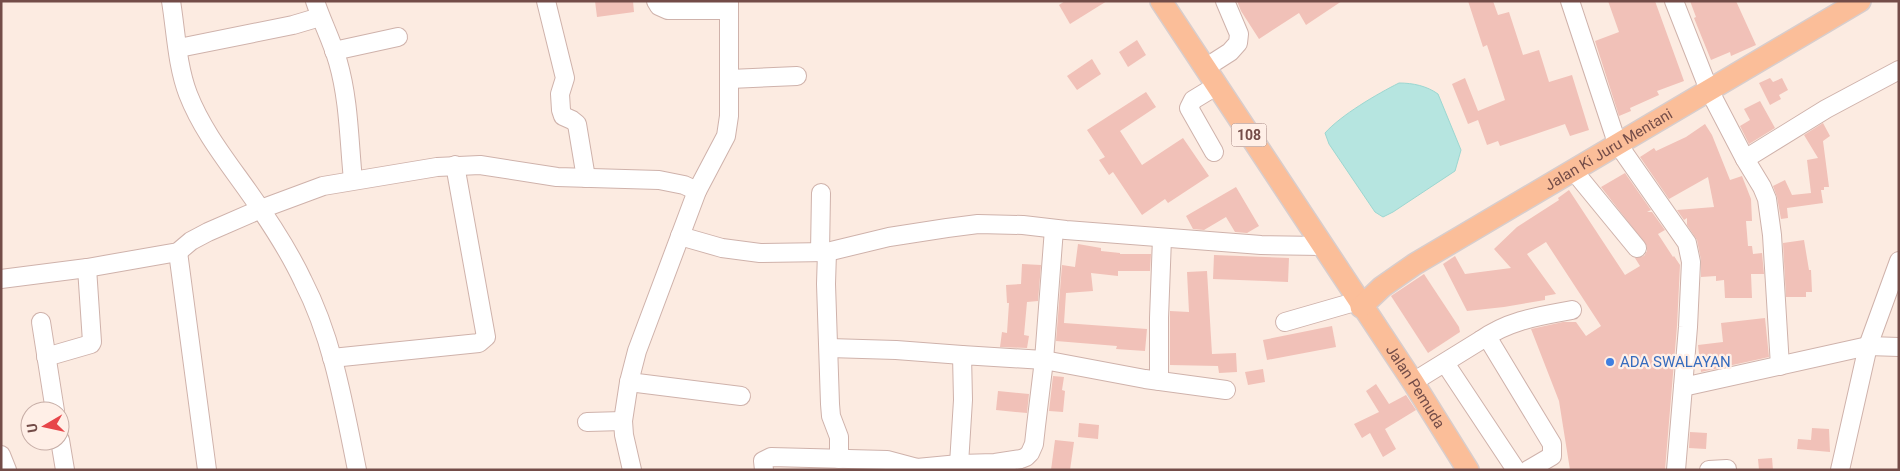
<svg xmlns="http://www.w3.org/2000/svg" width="1900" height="471" viewBox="0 0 1900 471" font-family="Roboto,sans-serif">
<rect width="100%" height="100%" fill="#fcebe1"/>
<path fill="#b6e5e0" stroke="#9cd7d1" d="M 1399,83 C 1413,83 1427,86 1438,94 L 1461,150 L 1455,171 L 1393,212 L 1383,217 L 1375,212 L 1329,144 L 1325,133 C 1341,115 1377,94 1399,83 Z"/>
<g fill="#f1c1b8">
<path d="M 595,1 L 633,1 L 634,12 L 597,17 Z"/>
<path d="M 1065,1 L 1107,1 L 1070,24 L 1059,5 Z"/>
<path d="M 1237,1 L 1342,1 L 1306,25 L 1299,13 L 1259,39 L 1241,11 Z"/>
<path d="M 1468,1 L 1493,1 L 1498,15 L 1509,12 L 1523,55 L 1539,50 L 1549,82 L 1572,75 L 1589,130 L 1570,136 L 1565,124 L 1500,146 L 1498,141 L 1487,145 L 1478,120 L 1468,124 L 1452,84 L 1465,78 L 1478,111 L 1505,100 L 1487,45 L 1483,47 Z"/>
<path d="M 1608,1 L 1655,1 L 1684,81 L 1657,91 L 1659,95 L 1630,108 L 1631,111 L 1619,116 L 1595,41 L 1619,32 Z"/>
<path d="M 1690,1 L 1736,1 L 1756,45 L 1731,56 L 1730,52 L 1711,60 L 1694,18 L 1696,17 Z"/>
<path d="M 1137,40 L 1146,55 L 1128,67 L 1119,52 Z"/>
<path d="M 1092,59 L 1101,74 L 1077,90 L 1067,76 Z"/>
<path d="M 1770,78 L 1773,82 L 1782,78 L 1788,90 L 1779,95 L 1781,99 L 1770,105 L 1759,83 Z"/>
<path d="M 1146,92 L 1156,107 L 1120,131 L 1142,165 L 1183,138 L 1209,176 L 1168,203 L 1165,199 L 1142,215 L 1113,172 L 1109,175 L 1099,160 L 1105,157 L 1087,130 Z"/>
<path d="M 1760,101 L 1775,128 L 1749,144 L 1740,126 L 1750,120 L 1744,109 Z"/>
<path d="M 1823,123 L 1830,136 L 1823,141 L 1829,187 L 1824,187 L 1824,190 L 1821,190 L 1823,203 L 1787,208 L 1788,218 L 1781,219 L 1777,197 L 1773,186 L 1785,180 L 1792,195 L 1811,193 L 1807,160 L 1818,158 L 1804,135 Z"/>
<path d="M 1705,124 L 1712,135 L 1730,180 L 1742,176 L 1751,199 L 1752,221 L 1746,221 L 1748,246 L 1752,246 L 1753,254 L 1762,253 L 1764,274 L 1751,274 L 1752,298 L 1725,298 L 1724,280 L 1716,281 L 1716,276 L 1701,277 L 1701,260 L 1697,240 L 1687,225 L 1687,218 L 1684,220 L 1677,210 L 1714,207 L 1708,177 L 1669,199 L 1640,157 L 1654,148 L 1656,151 L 1686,137 Z"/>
<path d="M 1625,173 L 1651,210 L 1647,212 L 1652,212 L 1665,230 L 1658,234 L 1673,257 L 1674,256 L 1680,265 L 1677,326 L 1665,470 L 1570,470 L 1559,401 L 1531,329 L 1563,322 L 1576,322 L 1586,336 L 1601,326 L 1546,242 L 1527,254 L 1556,294 L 1545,296 L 1545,300 L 1504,307 L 1467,311 L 1443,264 L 1455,256 L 1465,274 L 1511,268 L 1494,249 L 1517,227 L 1559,200 L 1558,198 L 1569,190 L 1625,275 L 1640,266 L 1635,258 L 1644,256 L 1647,251 L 1647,246 L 1601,187 Z"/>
<path d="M 1236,187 L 1259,226 L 1247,233 L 1235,232 L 1226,217 L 1204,230 L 1193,229 L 1186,216 Z"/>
<path d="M 1804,240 L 1809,270 L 1811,270 L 1812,292 L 1806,292 L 1806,297 L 1786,297 L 1783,243 Z"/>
<path d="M 1078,244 L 1101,248 L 1101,251 L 1120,253 L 1120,254 L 1151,254 L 1150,271 L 1118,271 L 1118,276 L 1091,273 L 1093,291 L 1066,293 L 1064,323 L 1147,329 L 1145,351 L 1116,349 L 1117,346 L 1056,341 L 1062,265 L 1075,267 Z"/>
<path d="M 1214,255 L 1289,258 L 1288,282 L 1213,279 Z"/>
<path d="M 1022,264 L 1041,265 L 1038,301 L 1027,302 L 1024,335 L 1029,336 L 1027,348 L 1000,347 L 1002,332 L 1007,333 L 1009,303 L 1007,303 L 1006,285 L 1021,284 Z"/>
<path d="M 1207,271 L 1212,354 L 1236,353 L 1237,372 L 1219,373 L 1218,366 L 1170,365 L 1170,311 L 1189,312 L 1187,272 Z"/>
<path d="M 1424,274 L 1459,327 L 1460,332 L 1428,353 L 1391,296 Z"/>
<path d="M 1765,318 L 1769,357 L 1701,372 L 1698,345 L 1723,342 L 1721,323 Z"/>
<path d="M 1332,326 L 1336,347 L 1267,360 L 1263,340 Z"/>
<path d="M 1263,369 L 1265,382 L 1248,385 L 1245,372 Z"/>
<path d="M 1053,376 L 1064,377 L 1062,390 L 1065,391 L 1063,412 L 1049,411 Z"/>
<path d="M 1376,384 L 1389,404 L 1406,395 L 1416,410 L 1385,429 L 1396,449 L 1383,457 L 1370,433 L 1362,438 L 1354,424 L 1379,412 L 1366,391 Z"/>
<path d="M 998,391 L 1029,394 L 1027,413 L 996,410 Z"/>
<path d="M 1079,423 L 1099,425 L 1098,439 L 1078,437 Z"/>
<path d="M 1812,428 L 1829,429 L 1830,452 L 1797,449 L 1798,439 L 1811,440 Z"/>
<path d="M 1690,432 L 1707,433 L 1706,449 L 1689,448 Z"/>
<path d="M 1055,440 L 1074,442 L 1070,470 L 1051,470 Z"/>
<path d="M 1772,458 L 1773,470 L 1759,470 L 1758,459 Z"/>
</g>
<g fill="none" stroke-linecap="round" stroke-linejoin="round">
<defs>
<g id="minor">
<path d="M 171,1 C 176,32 177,65 188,94 C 202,130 226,160 248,191 C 268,219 288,249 303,281 C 333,339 344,406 357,470"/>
<path d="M 315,1 C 322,22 332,41 338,62 C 349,100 349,141 353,180"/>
<path d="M 546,1 L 565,78 L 560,94 L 561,110 L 563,116 L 572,120 L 577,124 L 586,178"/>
<path d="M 656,1 L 659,6 L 668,10 L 729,10"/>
<path d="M 1570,1 L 1617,143 L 1687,243 L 1691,262 L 1688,327 L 1676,470"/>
<path d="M 1674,1 L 1709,90 L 1745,159 L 1762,187 L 1767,199 L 1772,235 L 1780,366"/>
<path d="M 179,48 L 293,25 L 320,17"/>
<path d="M 334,51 L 398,37"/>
<path d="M 1205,68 L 1230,52 L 1238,43 L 1239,34 L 1225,1"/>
<path d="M 730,79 L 797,76"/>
<path d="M 1214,152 L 1189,108 L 1193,100 L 1216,86"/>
<path d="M 1745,159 L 1826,109 L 1899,70"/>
<path d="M 1573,170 L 1637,248"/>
<path d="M 680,236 L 722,248 L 760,253 L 827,252 L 889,237 L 947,228 L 978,224 L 1023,225 L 1066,230 L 1261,245 L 1322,246"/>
<path d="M 178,252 L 207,470"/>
<path d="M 820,252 L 821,193"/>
<path d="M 827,252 L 826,284 L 830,404 L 831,416 L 839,437 L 839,459"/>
<path d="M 1,279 L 87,268 L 178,252 L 191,241 L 208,232 L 261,209 L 323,186 L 437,167 L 480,165 L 557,177 L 659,180 L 684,185 L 697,191"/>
<path d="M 41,322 L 55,411"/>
<path d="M 1285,322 L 1358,301"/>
<path d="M 1481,340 C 1509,320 1540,316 1572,310"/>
<path d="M 829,348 L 896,350 L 962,355"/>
<path d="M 46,357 L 91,344 L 92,342 L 87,268"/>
<path d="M 332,358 L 479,343 L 486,337 L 455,165"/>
<path d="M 1445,363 L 1516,470"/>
<path d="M 1159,381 L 1159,318 L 1162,238"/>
<path d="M 629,382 L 741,396"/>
<path d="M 1413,382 L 1481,340 L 1489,340 L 1552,444 L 1552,456 L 1528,470"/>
<path d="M 1683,387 L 1868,346 L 1899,347"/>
<path d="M 587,422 L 623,421"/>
<path d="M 60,440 L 65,470"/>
<path d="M 1,455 L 7,470"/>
<path d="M 959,464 L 963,400 L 962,355 L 1044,360 L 1145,379 L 1226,390"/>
<path d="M 632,470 L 624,435 L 623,421 L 629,382 L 637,351 L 697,191 L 726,136 L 729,116 L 729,1"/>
<path d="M 764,470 L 763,461 L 771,457 L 887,460 L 917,468 L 959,464 L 995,463 L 1021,459 L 1026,457 L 1030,453 L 1034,444 L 1036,426 L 1044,360 L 1054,229"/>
<path d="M 1709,470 L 1727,469"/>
<path d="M 1840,470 L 1868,346 L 1899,261"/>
</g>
<g id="major">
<path id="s1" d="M 1161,1 L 1413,382 L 1468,470"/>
<path id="s2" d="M 1361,307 L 1382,287 L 1415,264 L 1860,1"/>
</g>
</defs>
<use href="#minor" stroke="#cfb2ab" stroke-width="20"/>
<use href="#major" stroke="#d8cdcc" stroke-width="24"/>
<use href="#minor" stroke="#fff" stroke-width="18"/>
<use href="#major" stroke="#fbbe99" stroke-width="21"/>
</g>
<circle fill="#3f7fe0" stroke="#ffefe7" stroke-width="2" cx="1610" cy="362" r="5"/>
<g text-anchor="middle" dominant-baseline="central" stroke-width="4.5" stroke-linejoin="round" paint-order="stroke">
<rect fill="#ffefe7" stroke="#9d7d78" stroke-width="1" x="1231.5" y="123.5" width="35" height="23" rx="4"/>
<g font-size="14" font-weight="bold" fill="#734c48">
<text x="1249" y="135">108</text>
</g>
<g font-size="15" fill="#734c48" stroke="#ffefe7">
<text stroke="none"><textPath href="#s2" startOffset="294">Jalan Ki Juru Mentani</textPath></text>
<text stroke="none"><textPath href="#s1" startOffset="462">Jalan Pemuda</textPath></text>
</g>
<g font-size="15" fill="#366cbe" stroke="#ffefe7" text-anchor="start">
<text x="1620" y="362">ADA SWALAYAN</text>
</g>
</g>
<rect width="1900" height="471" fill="none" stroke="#734c48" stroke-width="5"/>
<g transform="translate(45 426) rotate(261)"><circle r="24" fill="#ffefe7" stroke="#c7aea7"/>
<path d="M0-4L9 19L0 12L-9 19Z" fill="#e74549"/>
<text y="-8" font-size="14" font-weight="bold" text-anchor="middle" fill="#734c48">U</text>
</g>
</svg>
